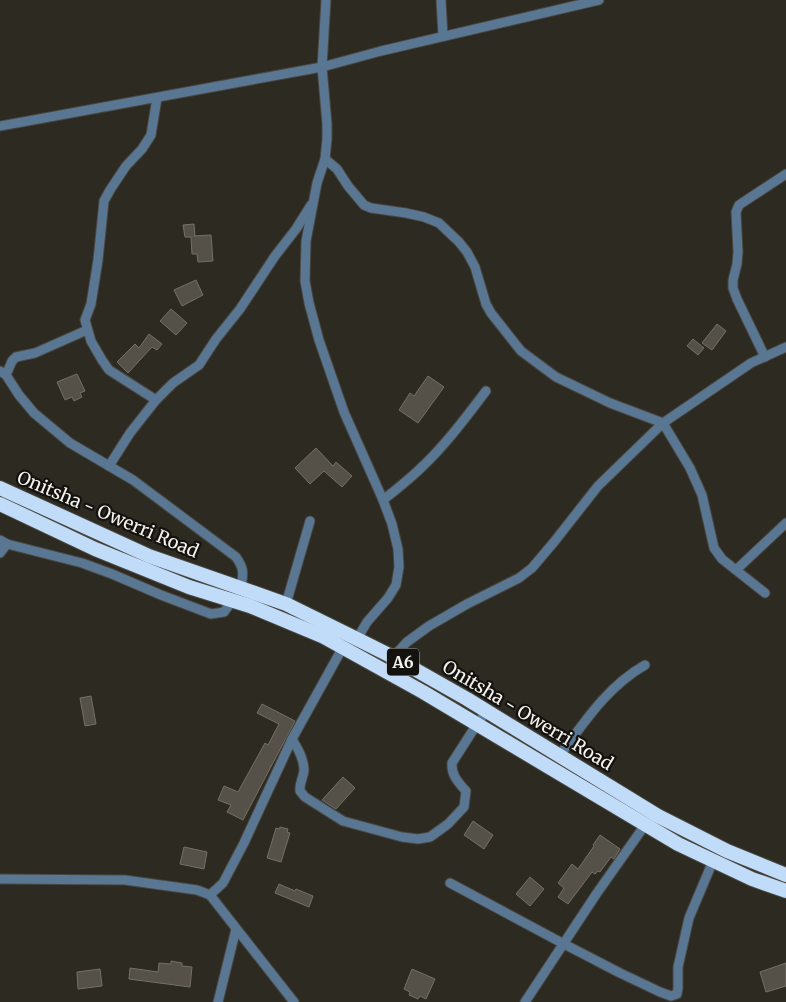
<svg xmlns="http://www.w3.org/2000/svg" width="786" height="1002" viewBox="0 0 786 1002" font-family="Merriweather,serif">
<rect width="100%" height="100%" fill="#2d2a22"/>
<g fill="#555148" stroke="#747066">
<path d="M 194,224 L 195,236 L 194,236 L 211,235 L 213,261 L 198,262 L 197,254 L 192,254 L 191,237 L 185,237 L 183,225 Z"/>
<path d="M 196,280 L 203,295 L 182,306 L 174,290 Z"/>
<path d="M 171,309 L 187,323 L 176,335 L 160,321 Z"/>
<path d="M 717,324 L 726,331 L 712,350 L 702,343 Z"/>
<path d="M 149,334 L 162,344 L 157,350 L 152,347 L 128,373 L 117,362 L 135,344 L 139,348 Z"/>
<path d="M 693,339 L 704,348 L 698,355 L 687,346 Z"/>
<path d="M 77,374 L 85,391 L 80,393 L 82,397 L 74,401 L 72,397 L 65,400 L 57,382 Z"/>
<path d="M 428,376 L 444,387 L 418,423 L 399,410 L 410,393 L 414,396 Z"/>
<path d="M 316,448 L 333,466 L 336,462 L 352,476 L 342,487 L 324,471 L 310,484 L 295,468 Z"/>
<path d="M 91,696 L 96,724 L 85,726 L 80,698 Z"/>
<path d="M 262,704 L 295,721 L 243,820 L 227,812 L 231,805 L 218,800 L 224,786 L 238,792 L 265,743 L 268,745 L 279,724 L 257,713 Z"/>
<path d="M 343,777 L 355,788 L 336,809 L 322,800 Z"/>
<path d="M 473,821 L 493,835 L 484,849 L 464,835 Z"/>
<path d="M 280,827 L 288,829 L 287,832 L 290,833 L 281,862 L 267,858 L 276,828 L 279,829 Z"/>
<path d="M 600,835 L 620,849 L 614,859 L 611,857 L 600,872 L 598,871 L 595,874 L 592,872 L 568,904 L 558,897 L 564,888 L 558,883 L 572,864 L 578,869 L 594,846 L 593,845 Z"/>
<path d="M 184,847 L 207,852 L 204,869 L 180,864 Z"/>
<path d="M 530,877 L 544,889 L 530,906 L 516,894 Z"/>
<path d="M 279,884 L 295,891 L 296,889 L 313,896 L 309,907 L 275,893 Z"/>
<path d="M 171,961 L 182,963 L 182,966 L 192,967 L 190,987 L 129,979 L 130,968 L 158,972 L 159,963 L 171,964 Z"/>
<path d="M 786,963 L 786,986 L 766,992 L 760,972 Z"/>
<path d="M 100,969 L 102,986 L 78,989 L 77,972 Z"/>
<path d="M 412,969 L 435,979 L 426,999 L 420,996 L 418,999 L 409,995 L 410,992 L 404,989 Z"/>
</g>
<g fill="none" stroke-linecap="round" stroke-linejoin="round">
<defs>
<g id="minor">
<path d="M 326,0 L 322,67 L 327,124 L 327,139 L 325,159 L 317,183 L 306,241 L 305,281 L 309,303 L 319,340 L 344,412 L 383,500 L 392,524 L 398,549 L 399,567 L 396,585 L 388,598 L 367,622 L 357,639"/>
<path d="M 441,0 L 443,36"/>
<path d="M 0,126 L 322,67 L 381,51 L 599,0"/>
<path d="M 325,159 L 337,169 L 348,186 L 364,205 L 371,208 L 406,213 L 424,217 L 439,223 L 459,242 L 467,252 L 475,267 L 486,304 L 491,313 L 521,351 L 556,377 L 610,403 L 663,423 L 690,468 L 702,495 L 714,548 L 722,559 L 765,593"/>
<path d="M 765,357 L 737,299 L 733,288 L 733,280 L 737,264 L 738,252 L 736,212 L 739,205 L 786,174"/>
<path d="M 0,371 L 6,375 L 19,395 L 34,413 L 70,443 L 133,480 L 236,557 C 245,570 243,574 241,588"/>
<path d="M 6,375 L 12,361 L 16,357 L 35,353 L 87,330"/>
<path d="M 156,400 L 109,370 L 102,360 L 91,341 L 85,320 L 91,304 L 98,260 L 104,201 L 110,190 L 126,166 L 142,149 L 151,135 L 157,98"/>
<path d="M 109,466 L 130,433 L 156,400 L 173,383 L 199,365 L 216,339 L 240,309 L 275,256 L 296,229 L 311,205"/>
<path d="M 383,500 C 397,489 411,478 424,465 C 447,443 466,417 486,391"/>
<path d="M 0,540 L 7,544 L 82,563 L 112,574 L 161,595 L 211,614 L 224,612 L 232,601"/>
<path d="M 0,553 L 7,544"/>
<path d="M 736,570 L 786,523"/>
<path d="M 286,604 L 310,521"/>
<path d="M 393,657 L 407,642 L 429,626 L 467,604 L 519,578 L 532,568 L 554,542 L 598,486 L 663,423 L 751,363 L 786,347"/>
<path d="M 292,739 C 298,749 304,759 304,771 C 303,778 299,784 300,791 L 305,797 L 343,821 L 402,837 L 418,839 L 430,837 L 448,824 L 464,807 L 466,791 C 458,782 451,775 452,763 L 477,724 L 487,711"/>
<path d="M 560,755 C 585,721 608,686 645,665"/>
<path d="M 0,879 L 125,880 L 197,890 L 210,895 L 223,883 L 244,843 L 292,739 L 343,647"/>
<path d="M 450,883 L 564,944 L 620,973 L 660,992 L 671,996 L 677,994 L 678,988 L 678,967 L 689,918 L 713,861"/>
<path d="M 210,895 L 294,1002"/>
<path d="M 218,1002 L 236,929"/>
<path d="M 525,1002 L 597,893 L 645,825"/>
</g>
<g id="highway">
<path d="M 0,488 L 149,556 L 286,604 L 357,639 L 393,657 L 467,699 L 658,816 L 727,851 L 786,875"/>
<path d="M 0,504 L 95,549 L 189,587 L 250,606 L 322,636 L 423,692 L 678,844 L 752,879 L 786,891"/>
</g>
</defs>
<use href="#minor" stroke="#49463f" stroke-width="11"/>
<use href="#highway" stroke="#49463f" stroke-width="16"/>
<use href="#minor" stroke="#597692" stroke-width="9"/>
<use href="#highway" stroke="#c0dcf8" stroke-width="14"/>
</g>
<g text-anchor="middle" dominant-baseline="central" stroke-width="4.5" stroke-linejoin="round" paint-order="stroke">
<rect fill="#14120f" stroke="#b2b0ab" stroke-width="1" x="387" y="648.5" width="32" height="27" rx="4"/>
<g font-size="16" font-weight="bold" fill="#f5f3ee">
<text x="403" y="662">A6</text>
</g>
<g font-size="18" fill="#f5f3ee" stroke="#14120f">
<text transform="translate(108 514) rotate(23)">Onitsha - Owerri Road</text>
<text transform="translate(528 715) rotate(31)">Onitsha - Owerri Road</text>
</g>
</g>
</svg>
